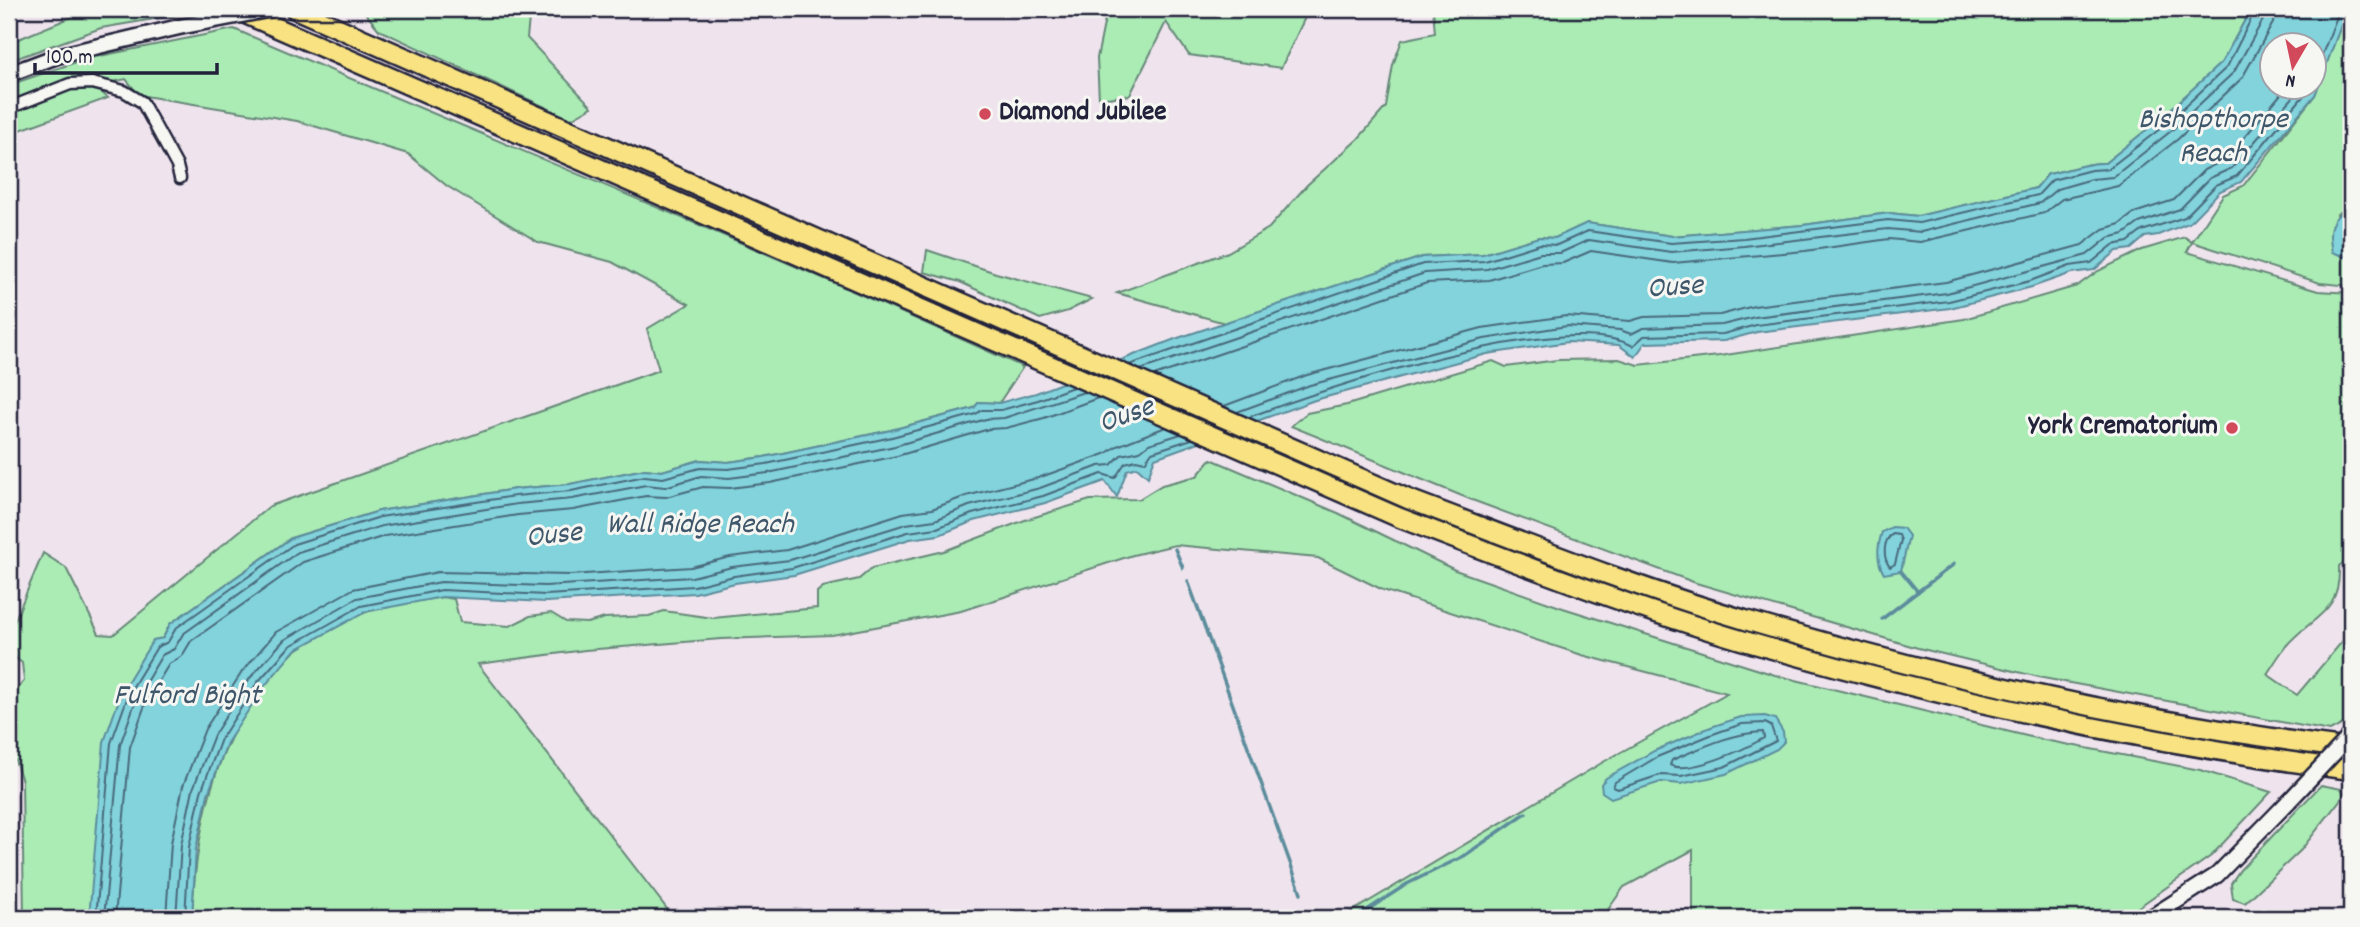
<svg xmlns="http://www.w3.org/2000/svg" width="2360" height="927" viewBox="0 0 2360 927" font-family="Dekko,sans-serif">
<rect width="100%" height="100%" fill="#efe4ed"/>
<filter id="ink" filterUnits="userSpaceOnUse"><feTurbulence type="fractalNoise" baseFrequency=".0143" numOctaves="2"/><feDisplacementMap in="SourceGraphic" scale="14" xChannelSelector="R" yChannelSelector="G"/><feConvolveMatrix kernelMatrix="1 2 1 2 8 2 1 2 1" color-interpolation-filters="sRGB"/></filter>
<g filter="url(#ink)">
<g fill="#abecb5" stroke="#668778" stroke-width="2">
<path d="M 91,9 L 203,9 L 207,10 L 101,28 L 9,61 L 9,43 Z"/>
<path d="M 362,9 L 530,9 L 527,38 L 592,107 L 571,119 L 379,30 Z"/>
<path d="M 1107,9 L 1309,9 L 1281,68 L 1189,55 L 1166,22 L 1130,95 L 1099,99 L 1097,58 Z"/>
<path d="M 1433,9 L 2251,9 L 2222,62 L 2160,119 L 2105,163 C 2085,162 2068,171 2048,174 L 2036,188 L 1918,216 L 1889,213 L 1803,225 L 1672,236 L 1587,223 L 1555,238 L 1539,237 L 1483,254 L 1422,257 L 1225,323 L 1117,293 L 1228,252 L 1269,228 L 1307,185 L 1358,139 L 1386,107 L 1393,65 L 1402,40 L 1435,33 Z"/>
<path d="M 2347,9 L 2351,9 L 2351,206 L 2337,214 L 2342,257 L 2351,259 L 2351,286 L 2320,283 L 2192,242 L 2187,252 L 2318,291 L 2351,293 L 2351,557 L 2339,566 C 2341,615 2311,616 2286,646 C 2279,655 2273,665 2267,674 L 2297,695 L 2351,631 L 2351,720 L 2330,731 L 2043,678 L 1918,648 L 1696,583 L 1472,500 L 1291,426 L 1307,413 L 1347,405 L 1493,361 L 1506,367 L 1557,360 L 1619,359 L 1638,365 L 1719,356 L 1964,319 L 2077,286 L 2098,271 L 2142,250 L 2185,237 L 2192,242 L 2223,195 L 2243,186 L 2315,95 Z"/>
<path d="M 234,29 C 497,142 763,248 1023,367 L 999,403 L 979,402 L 974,408 L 891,430 L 764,457 L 728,462 L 700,460 L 662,471 L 645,469 L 570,484 L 515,489 L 379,511 L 291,538 L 170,624 L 163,638 L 89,918 L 24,918 L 22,781 L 15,760 L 9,764 L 9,699 L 24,681 L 22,663 L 9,653 L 9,634 L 43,553 L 66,568 L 99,634 L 113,635 L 270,506 L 659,370 L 647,329 L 689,304 L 612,262 L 538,242 L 447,186 L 408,154 L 297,121 L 139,95 L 126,79 L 94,86 L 108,98 L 9,134 L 9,85 L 85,59 Z"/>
<path d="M 927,250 L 996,273 L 1092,299 L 1068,311 L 1040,319 L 960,282 L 924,272 Z"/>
<path d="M 1211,459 L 1338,513 L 1455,570 L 1563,608 L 1775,675 L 2039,739 L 2200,770 L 2271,792 L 2211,856 L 2123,918 L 1693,918 L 1693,850 L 1624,887 L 1602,918 L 1341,918 L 1605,761 L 1727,693 L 1582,655 L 1383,590 L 1318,558 L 1175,545 L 1133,555 L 961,611 L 832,635 L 721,639 L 585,650 L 478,664 L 674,918 L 192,918 C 196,820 218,721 294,652 C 307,640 346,621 364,613 C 386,603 418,602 442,597 L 454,599 L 460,622 L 510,626 L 530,616 L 551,613 L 566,622 L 587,623 L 605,618 L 649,616 L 664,611 L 713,618 L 817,608 L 817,592 L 823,587 L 859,579 L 872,568 L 944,551 L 1025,520 L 1090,500 L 1139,499 L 1162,485 L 1197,476 Z"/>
<path d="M 2321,785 L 2342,789 L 2344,795 L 2301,850 L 2245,903 L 2233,899 L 2231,883 L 2240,870 Z"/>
</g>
<g fill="#82d3dc" stroke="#5c8c9c" stroke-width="2" fill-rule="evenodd">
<path d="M 2251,9 L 2347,9 L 2315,95 L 2241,182 L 2220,191 L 2189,223 L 2158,235 L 2145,237 L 2131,249 L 2117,251 L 2094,270 L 2072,273 L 2032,287 L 1950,308 L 1757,332 L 1724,341 L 1645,343 L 1635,357 L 1619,345 L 1568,342 L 1487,354 L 1315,400 L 1155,458 L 1148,477 L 1137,467 L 1127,470 L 1117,497 L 1105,481 L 1045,503 L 974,521 L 939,535 L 910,539 L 794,575 L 735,583 L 695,593 L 546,602 L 442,597 L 365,612 L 295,650 L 263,688 L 227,743 L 208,794 L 196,849 L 192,918 L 89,918 L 104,742 L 122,691 L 153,640 L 163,638 L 170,624 L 291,538 L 379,511 L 515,489 L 570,484 L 645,469 L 662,471 L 700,460 L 728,462 L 764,457 L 891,430 L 974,408 L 979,402 L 999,403 L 1036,393 L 1175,339 L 1422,257 L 1483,254 L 1539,237 L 1555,238 L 1587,223 L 1672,236 L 1803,225 L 1889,213 L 1918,216 L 2036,188 L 2048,174 C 2068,171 2085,162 2105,163 L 2160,119 L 2222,62 ZM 2272,46 L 2314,46 L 2314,88 L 2272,88 Z"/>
<path d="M 2351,206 L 2351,259 L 2332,252 C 2327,228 2330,218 2351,206 Z"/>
<path d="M 1892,527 L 1903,528 L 1909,536 L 1901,571 L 1884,574 C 1876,561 1877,547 1882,532 Z"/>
<path d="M 1765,716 L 1775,719 L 1783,732 L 1784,742 L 1777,749 L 1726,774 L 1681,784 L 1661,782 L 1611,798 L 1602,792 L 1601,784 L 1606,778 L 1654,751 L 1711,727 L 1741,717 Z"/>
</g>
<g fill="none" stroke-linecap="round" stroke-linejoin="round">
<g stroke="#48697b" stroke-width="2">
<path d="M 2314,75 L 2340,9"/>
<path d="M 1129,365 L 1423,264 L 1485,261 L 1540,244 L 1557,245 L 1588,231 L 1671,243 L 1744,238 L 1888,220 L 1919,223 L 2038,195 L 2052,180 L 2091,170 L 2108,169 L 2165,125 L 2227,67 L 2256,9"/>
<path d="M 1140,370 L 1425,273 L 1487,269 L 1541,253 L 1560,253 L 1589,240 L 1671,252 L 1744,246 L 1888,229 L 1921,232 L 2040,203 L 2057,189 L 2092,179 L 2113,177 L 2171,131 L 2234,72 L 2264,18 L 2265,9"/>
<path d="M 1154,376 L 1427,283 L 1489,280 L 1542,264 L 1563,263 L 1591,251 L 1673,263 L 1805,251 L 1889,239 L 1920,242 L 2044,213 L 2062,199 L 2118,186 L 2178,139 L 2242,78 L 2273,23 L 2276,9"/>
<path d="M 1224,406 L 1307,375 L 1482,328 L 1566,316 L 1630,321 L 1644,317 L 1720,315 L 1754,306 L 1946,282 L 2082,245 L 2103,229 L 2120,224 L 2134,213 L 2174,200 L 2204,170 L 2226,159 L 2286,88"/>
<path d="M 1237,412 L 1310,385 L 1484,339 L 1567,326 L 1620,330 L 1631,334 L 1643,328 L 1722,325 L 1755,317 L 1947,293 L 2087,255 L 2108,238 L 2124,234 L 2139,223 L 2180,209 L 2210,178 L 2232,168 L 2301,88"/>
<path d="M 1249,417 C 1325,389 1563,308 1633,346 L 1644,336 L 1723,334 L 1756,325 L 1949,301 L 2030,281 L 2070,266 L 2091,263 L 2113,245 L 2128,242 L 2142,231 L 2185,217 L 2216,185 L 2237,176 L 2310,88"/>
<path d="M 1893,534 L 1899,535 L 1901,540 L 1895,564 L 1890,567 C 1883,559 1882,540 1893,534 Z"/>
<path d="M 1765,723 L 1771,726 L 1776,741 L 1724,767 L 1681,776 L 1660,775 L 1618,789 L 1613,787 L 1615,782 L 1657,757 L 1713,734 L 1742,724 Z"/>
<path d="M 1763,732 L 1764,738 C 1745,749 1689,775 1670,765 L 1672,760 C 1701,748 1731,733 1763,732 Z"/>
<path d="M 96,918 L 111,743 L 129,693 L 157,647 L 168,642 L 176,628 L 294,544 L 380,517 L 515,496 L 571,491 L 645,476 L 663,478 L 700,468 L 728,469 L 766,464 L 892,437 L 976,414 L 982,410 L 1001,410 L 1038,400 L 1073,387"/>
<path d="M 104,918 L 120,745 L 137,697 L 162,655 L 174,649 L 183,634 L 298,552 L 382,526 L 517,504 L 572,499 L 646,485 L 665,487 L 701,476 L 729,478 L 768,473 L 895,446 L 986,419 L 1004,418 L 1084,392"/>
<path d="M 115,918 L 130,747 L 146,702 L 169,664 L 182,656 L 191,641 L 303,562 L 385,536 L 518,515 L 573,510 L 646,496 L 666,497 L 703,487 L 730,488 L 770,483 L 897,456 L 989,429 L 1006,428 L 1044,418 L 1098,398"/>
<path d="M 166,918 L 171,843 L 183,786 L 205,729 L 242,672 L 276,632 L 353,589 L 438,572 L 570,575 L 691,567 L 730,557 L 787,550 L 903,513 L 932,509 L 966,496 L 1038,478 L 1105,454 L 1117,446 L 1166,427"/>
<path d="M 176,918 L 181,845 L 193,789 L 214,735 L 250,678 L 284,640 L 357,598 L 441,582 L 545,586 L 692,577 L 732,567 L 790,560 L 906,524 L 935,520 L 969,506 L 1040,488 L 1099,466 L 1111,465 L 1121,455 L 1140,451 L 1149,444 L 1181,434"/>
<path d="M 185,918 L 189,847 L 201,792 L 221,739 L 257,683 L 290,646 L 361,606 L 442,590 L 546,595 L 694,586 L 734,576 L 792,568 L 908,532 L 937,528 L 972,514 L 1043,496 L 1102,474 L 1115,478 L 1125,463 L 1136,460 L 1145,462 L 1152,452 L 1192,439"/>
</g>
<g stroke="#5c8c9c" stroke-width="3.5">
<path d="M 1175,549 L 1183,568"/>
<path d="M 1901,571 L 1918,592"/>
<path d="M 1188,581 L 1301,893"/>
<path d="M 1882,619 L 1954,564"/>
<path d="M 1355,918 L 1407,884 L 1464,856 L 1526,813"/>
</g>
<defs>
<path id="street" d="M 9,108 L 70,84 L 92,83 L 124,91 L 142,102 L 177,166 L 180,178"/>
<g id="secondary">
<path d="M 9,74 L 57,56 L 179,27"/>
<path d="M 2150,918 L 2217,875 L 2289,801"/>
</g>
<g id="highway">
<path d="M 234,9 L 1400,518 C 1515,562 1629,607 1748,642 C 1945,699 2147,744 2351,770"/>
<path d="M 295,9 L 1408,499 C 1522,542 1635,588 1752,622 C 1947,679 2149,724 2351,749"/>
</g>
</defs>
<use href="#street" stroke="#22223b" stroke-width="15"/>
<use href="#secondary" stroke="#22223b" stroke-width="19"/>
<use href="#highway" stroke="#22223b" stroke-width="23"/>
<use href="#street" stroke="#f6f6f2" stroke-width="10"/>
<use href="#secondary" stroke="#f6f6f2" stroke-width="14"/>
<use href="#highway" stroke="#f8e281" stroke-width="18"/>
<defs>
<g id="secondary-bridge">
<path d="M 179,27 L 272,9"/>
<path d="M 2289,801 L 2351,735"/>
</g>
</defs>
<use href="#secondary-bridge" stroke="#22223b" stroke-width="19" stroke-linecap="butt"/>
<use href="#secondary-bridge" stroke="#f6f6f2" stroke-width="14"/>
</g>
</g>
<g fill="#d1495b" stroke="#f6f6f2" stroke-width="2.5">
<circle cx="985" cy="114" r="7"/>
<circle cx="2232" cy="428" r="7"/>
</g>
<g text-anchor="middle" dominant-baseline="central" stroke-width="6" stroke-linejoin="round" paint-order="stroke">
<g font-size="28" font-weight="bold" fill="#22223b" stroke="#f6f6f2" text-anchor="start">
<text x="999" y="114">Diamond Jubilee</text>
<text x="2218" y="428" text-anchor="end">York Crematorium</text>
</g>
<g font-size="30" font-style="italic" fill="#3f576b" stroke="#f6f6f2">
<text x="2213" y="121">Bishopthorpe<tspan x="2213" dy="34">Reach</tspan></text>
<text transform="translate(1675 289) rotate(-4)">Ouse</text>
<text transform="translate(1127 417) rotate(-20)">Ouse</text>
<text x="700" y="526">Wall Ridge Reach</text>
<text transform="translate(554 537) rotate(-6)">Ouse</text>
<text x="187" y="697">Fulford Bight</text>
</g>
</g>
<rect width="2360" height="927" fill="none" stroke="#f6f6f2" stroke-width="35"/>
<rect x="18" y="18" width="2325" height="892" fill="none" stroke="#22223b" stroke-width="2.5" filter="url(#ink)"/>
<g transform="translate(2293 66) rotate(189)"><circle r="33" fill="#f6f6f2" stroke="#a1a1a9" stroke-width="2"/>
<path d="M0-5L12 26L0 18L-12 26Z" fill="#d1495b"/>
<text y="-10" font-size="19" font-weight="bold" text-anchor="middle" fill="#22223b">N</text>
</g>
<path d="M35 63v10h182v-10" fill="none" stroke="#22223b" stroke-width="3.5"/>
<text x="46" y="63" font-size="21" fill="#22223b" stroke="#f6f6f2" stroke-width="5" paint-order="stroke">100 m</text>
</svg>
